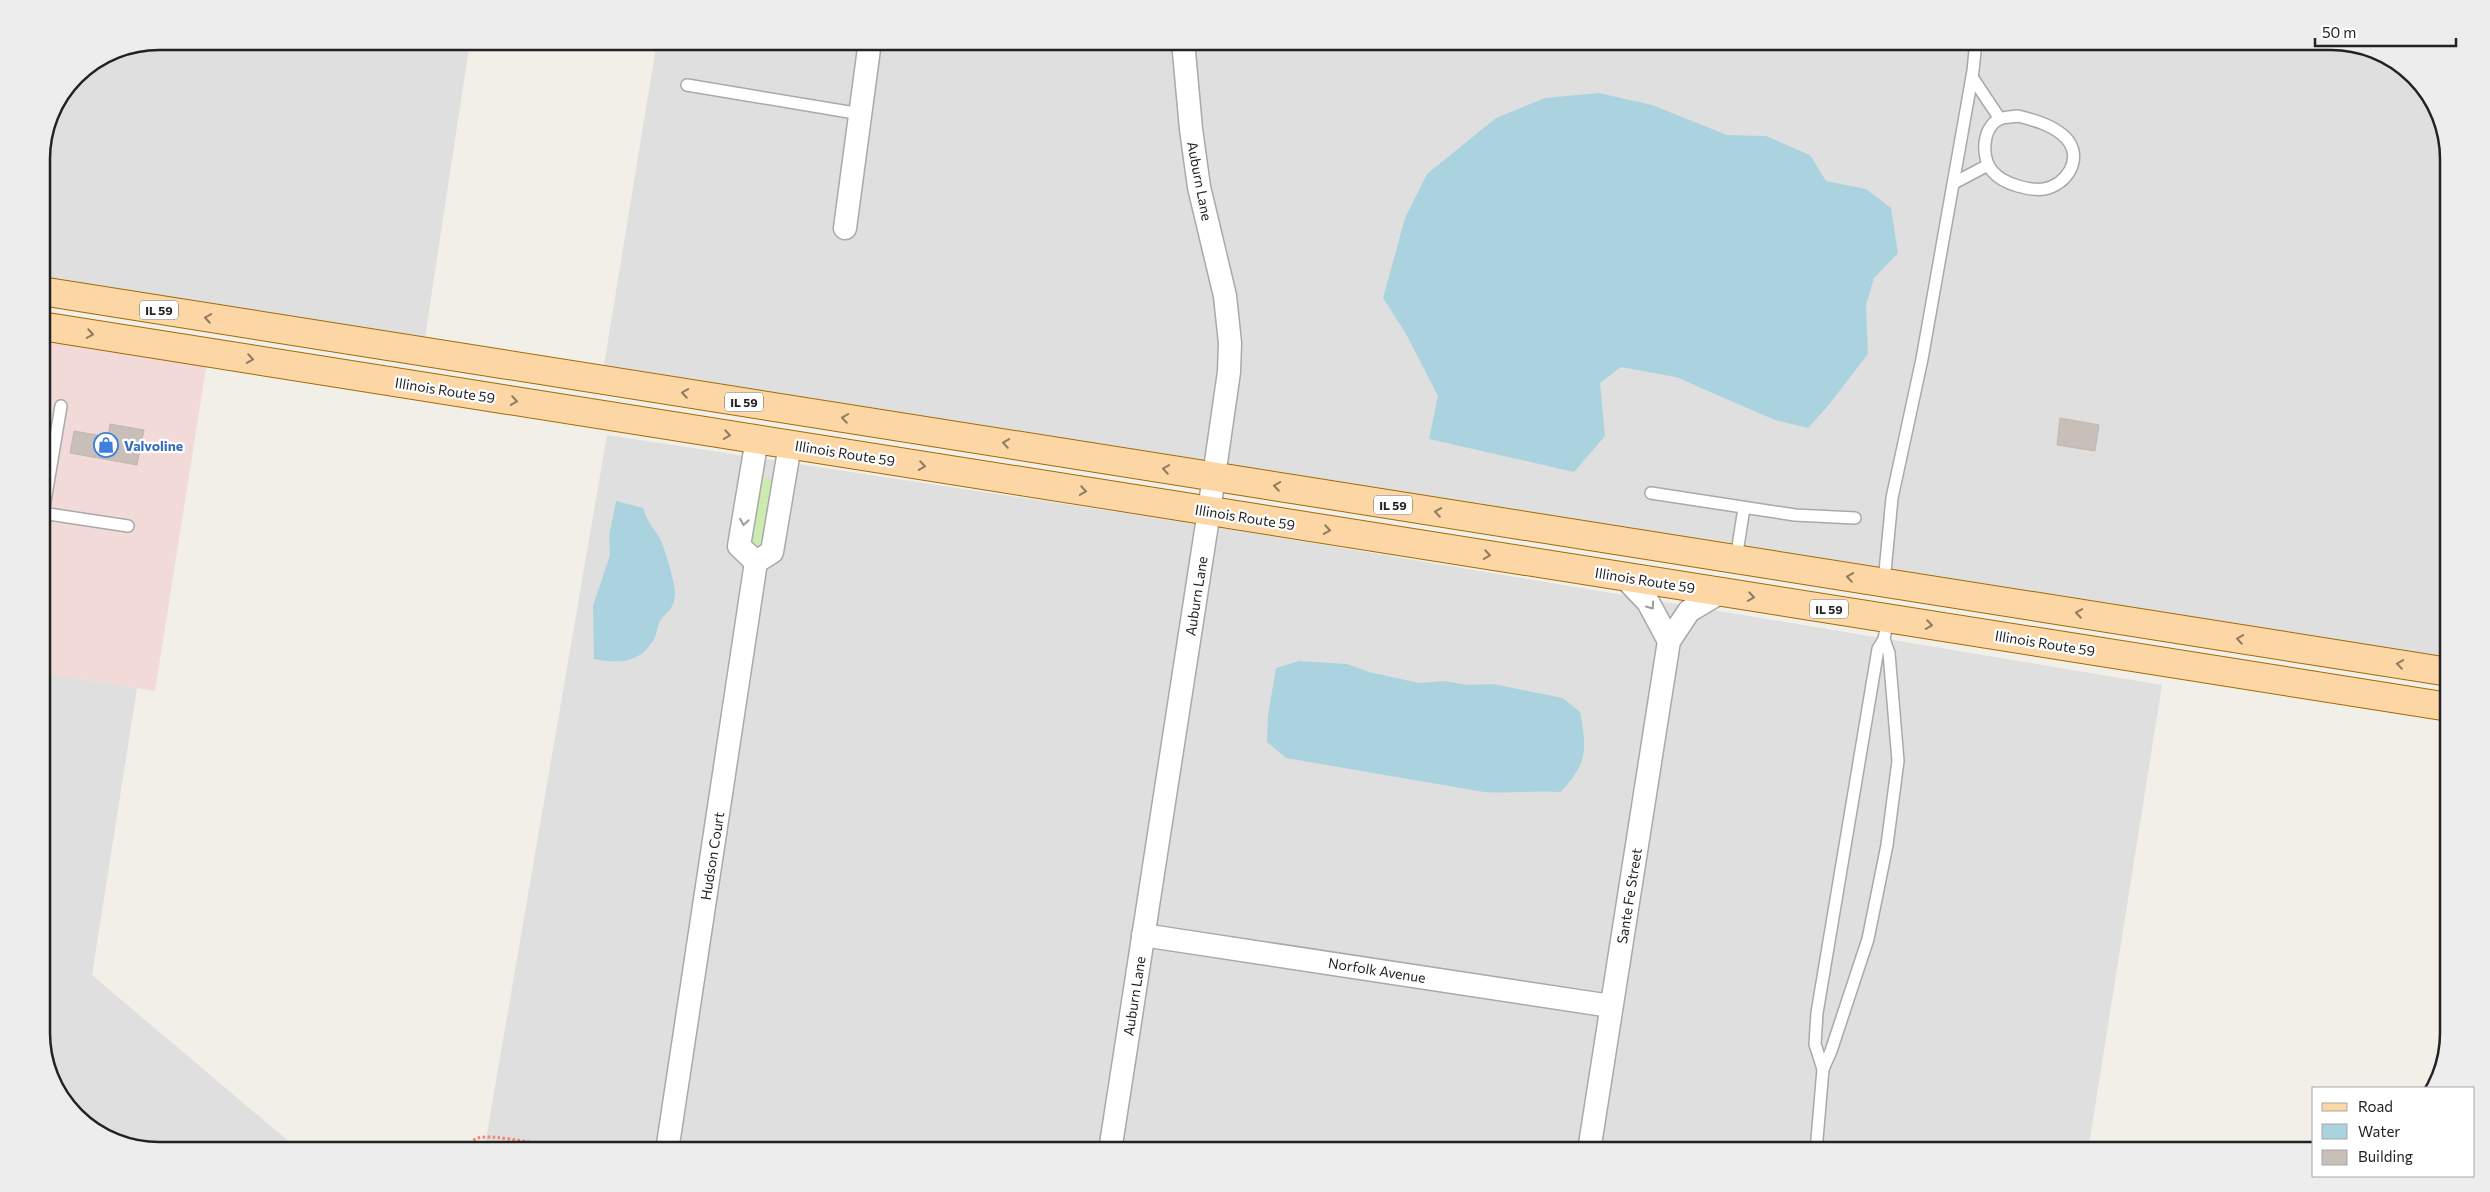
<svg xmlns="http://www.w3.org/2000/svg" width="2490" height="1192" viewBox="0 0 2490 1192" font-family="Commissioner,sans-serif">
<rect width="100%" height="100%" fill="#f2efe9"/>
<g fill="#e0dfdf">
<path d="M 159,41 L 470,41 L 424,344 L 42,285 L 41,152 L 53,107 L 76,76 L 114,50 Z"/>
<path d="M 657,41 L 2331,41 L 2383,53 L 2429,94 L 2449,152 L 2449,661 L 604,365 Z"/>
<path d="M 607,435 L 1222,528 L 2162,685 L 2088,1151 L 484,1151 Z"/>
<path d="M 42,673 L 137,688 L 92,975 L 300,1151 L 159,1151 L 107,1139 L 61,1099 L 42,1041 Z"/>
</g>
<path fill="#f2dad9" d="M 41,336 L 207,362 L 155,691 L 42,673 Z"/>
<path fill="#cdebb0" d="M 764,478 L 770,479 L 774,484 L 764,544 L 756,548 L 750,544 L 760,481 Z"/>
<g fill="#aad3df">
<path d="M 1599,93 L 1652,105 L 1727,135 L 1766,136 L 1810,155 L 1826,181 L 1866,189 L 1891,208 L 1898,253 L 1874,278 L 1866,305 L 1868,354 L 1827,407 L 1808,428 L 1775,420 L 1676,377 L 1621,367 L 1600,383 L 1605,436 L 1574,472 L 1429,439 L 1438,396 L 1406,334 L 1383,298 L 1405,218 L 1427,174 L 1496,118 L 1545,98 Z"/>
<path d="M 616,501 L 643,508 C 647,521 652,526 659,537 C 664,545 675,583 675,592 C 675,609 668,610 660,621 C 657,627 657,634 654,639 C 641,663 618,664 594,659 L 593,606 L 610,555 L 609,536 Z"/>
<path d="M 1299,661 L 1347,664 L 1369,672 L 1419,683 L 1444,681 L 1468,685 L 1493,684 L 1563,698 L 1580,712 C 1587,750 1588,762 1561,792 C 1535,790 1510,794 1484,792 L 1286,758 L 1267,742 L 1268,715 L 1276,668 Z"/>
</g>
<g fill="#c7bfb8" stroke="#c4b6ab">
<path d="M 2060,418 L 2099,425 L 2095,451 L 2057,445 Z"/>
<path d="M 110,424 L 144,430 L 137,465 L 70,453 L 74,431 L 108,437 Z"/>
</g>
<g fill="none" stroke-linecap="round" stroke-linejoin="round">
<defs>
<g id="service">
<path d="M 1972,77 L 2000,119"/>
<path d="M 687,85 L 861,114"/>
<path d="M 2018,116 C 2034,120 2053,125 2066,138 C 2084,158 2067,185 2044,189 C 2030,191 2004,184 1994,173 C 1981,160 1981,129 1999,119 C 2004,117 2012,117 2018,116 Z"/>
<path d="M 1954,183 L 1988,165"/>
<path d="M 1651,493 L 1795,515 L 1855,518"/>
<path d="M 42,513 L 128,526"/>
<path d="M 43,513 L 61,406"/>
<path d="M 1736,559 L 1744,508"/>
<path d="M 1884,582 L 1892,498 L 1922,359 L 1973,71 L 1976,41"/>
<path d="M 1823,1069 L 1815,1044 L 1817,1013 L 1878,649 L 1884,639"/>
<path d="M 1816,1151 L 1823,1069 L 1831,1051 L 1868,939 L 1887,845 L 1898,761 L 1889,653 L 1884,639 L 1888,618"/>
</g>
<g id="minor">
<path d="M 845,228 L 870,41"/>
<path d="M 756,562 L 739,546 L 757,439"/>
<path d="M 756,562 L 772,552 L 790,445"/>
<path d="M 1624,577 L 1648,602 L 1669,641"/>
<path d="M 1143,935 L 1611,1006"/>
<path d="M 667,1151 L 756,562"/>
<path d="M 1110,1151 L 1209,511 L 1229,372 L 1230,343 L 1225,296 L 1199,187 L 1191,129 L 1183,41"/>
<path d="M 1589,1151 L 1669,641 L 1689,611 L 1721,592"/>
</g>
<g id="primary">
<path d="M 41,291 L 2449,672"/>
<path d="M 41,326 L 2449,707"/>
</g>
</defs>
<use href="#service" stroke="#a9a9a9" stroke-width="14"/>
<use href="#minor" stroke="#a9a9a9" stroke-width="25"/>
<use href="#primary" stroke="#a06b00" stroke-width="30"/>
<path stroke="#fa8072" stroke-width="3" stroke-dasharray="2.5 2.5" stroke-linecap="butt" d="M 463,1151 C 466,1146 472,1140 478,1138 C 493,1133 557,1148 576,1151"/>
<use href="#service" stroke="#fff" stroke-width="11"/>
<use href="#minor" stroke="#fff" stroke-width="22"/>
<use href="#primary" stroke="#fcd6a4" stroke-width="28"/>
</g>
<defs><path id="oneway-chevron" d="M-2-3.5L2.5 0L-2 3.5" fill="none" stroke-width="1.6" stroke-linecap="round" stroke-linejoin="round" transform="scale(1.25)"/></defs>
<g stroke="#8f7c63">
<use href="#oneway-chevron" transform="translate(208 318) rotate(-171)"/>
<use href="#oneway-chevron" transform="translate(90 334) rotate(9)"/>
<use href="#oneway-chevron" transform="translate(250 359) rotate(9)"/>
<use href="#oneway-chevron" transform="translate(685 393) rotate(-171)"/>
<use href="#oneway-chevron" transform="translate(514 401) rotate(9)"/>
<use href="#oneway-chevron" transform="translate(845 418) rotate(-171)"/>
<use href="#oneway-chevron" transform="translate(727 435) rotate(9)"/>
<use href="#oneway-chevron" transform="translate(1006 443) rotate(-171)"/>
<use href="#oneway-chevron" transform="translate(922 466) rotate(9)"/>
<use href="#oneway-chevron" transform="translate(1166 469) rotate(-171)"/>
<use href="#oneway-chevron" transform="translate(1277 486) rotate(-171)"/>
<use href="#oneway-chevron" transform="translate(1083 491) rotate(9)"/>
<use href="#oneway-chevron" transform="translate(1438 512) rotate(-171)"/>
<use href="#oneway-chevron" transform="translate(1327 530) rotate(9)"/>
<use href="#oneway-chevron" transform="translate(1487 555) rotate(9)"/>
<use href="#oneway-chevron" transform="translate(1850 577) rotate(-171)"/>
<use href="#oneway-chevron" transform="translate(1751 597) rotate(9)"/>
<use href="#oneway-chevron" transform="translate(2079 613) rotate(-171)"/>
<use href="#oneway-chevron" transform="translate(1929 625) rotate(9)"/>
<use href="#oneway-chevron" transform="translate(2240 639) rotate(-171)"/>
<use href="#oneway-chevron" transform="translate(2400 664) rotate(-171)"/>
</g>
<g stroke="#9c9c9c">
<use href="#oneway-chevron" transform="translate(744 522) rotate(100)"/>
<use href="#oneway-chevron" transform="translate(1651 606) rotate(55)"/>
</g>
<defs>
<symbol id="shop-ring" viewBox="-11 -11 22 22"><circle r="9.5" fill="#fff" stroke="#3f7fe0" stroke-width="1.5"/><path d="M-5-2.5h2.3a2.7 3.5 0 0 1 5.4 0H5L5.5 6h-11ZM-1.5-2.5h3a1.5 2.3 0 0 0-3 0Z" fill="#3f7fe0"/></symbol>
</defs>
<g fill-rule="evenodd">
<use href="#shop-ring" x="92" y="431" width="28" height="28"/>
</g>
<g text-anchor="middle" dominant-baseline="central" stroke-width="4.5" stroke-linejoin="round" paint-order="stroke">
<g fill="#fff" stroke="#646464" stroke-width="1">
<rect x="140" y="300.5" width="38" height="19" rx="4"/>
<rect x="725" y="392.5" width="38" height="19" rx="4"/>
<rect x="1374" y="495.5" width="38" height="19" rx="4"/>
<rect x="1810" y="599.5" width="38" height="19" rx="4"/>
</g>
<g font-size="12" font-weight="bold" fill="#222">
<text x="159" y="310">IL 59</text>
<text x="744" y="402">IL 59</text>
<text x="1393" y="505">IL 59</text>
<text x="1829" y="609">IL 59</text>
</g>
<g font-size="14" fill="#222" stroke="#fff">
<text transform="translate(1200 181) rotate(79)">Auburn Lane</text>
<text transform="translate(445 390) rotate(9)">Illinois Route 59</text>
<text transform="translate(845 453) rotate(9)">Illinois Route 59</text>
<text transform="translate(1245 517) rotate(9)">Illinois Route 59</text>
<text transform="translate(1645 580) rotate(9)">Illinois Route 59</text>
<text transform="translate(1196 596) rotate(-81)">Auburn Lane</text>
<text transform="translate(2045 643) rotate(9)">Illinois Route 59</text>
<text transform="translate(712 856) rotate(-81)">Hudson Court</text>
<text transform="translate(1629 896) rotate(-81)">Sante Fe Street</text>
<text transform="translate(1377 970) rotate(9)">Norfolk Avenue</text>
<text transform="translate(1134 996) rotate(-81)">Auburn Lane</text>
</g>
<g font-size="14" font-weight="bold" fill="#366cbe" stroke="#fff" text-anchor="start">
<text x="124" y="445">Valvoline</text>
</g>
</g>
<path d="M0 0H2490V1192H0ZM159 50H2331A109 109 0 0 1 2440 159V1033A109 109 0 0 1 2331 1142H159A109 109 0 0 1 50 1033V159A109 109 0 0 1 159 50Z" fill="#ededed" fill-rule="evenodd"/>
<path fill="none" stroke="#222" stroke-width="2.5" d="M159 50H2331A109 109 0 0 1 2440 159V1033A109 109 0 0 1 2331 1142H159A109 109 0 0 1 50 1033V159A109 109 0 0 1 159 50Z"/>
<rect x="2312" y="1087" width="162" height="90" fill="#ffffff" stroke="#a7a7a7"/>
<rect x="2322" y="1103" width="25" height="8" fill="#fcd6a4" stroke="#a7a7a7"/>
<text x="2358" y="1112" font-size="15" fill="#222222">Road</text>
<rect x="2322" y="1124" width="25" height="15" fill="#aad3df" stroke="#a7a7a7"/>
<text x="2358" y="1137" font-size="15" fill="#222222">Water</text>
<rect x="2322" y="1150" width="25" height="15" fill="#c7bfb8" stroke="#a7a7a7"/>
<text x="2358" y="1162" font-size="15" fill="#222222">Building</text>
<path d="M2315 38v8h141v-8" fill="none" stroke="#222222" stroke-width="2.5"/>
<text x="2322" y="38" font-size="15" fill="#222222" stroke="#ffffff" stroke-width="4" paint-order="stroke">50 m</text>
</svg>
